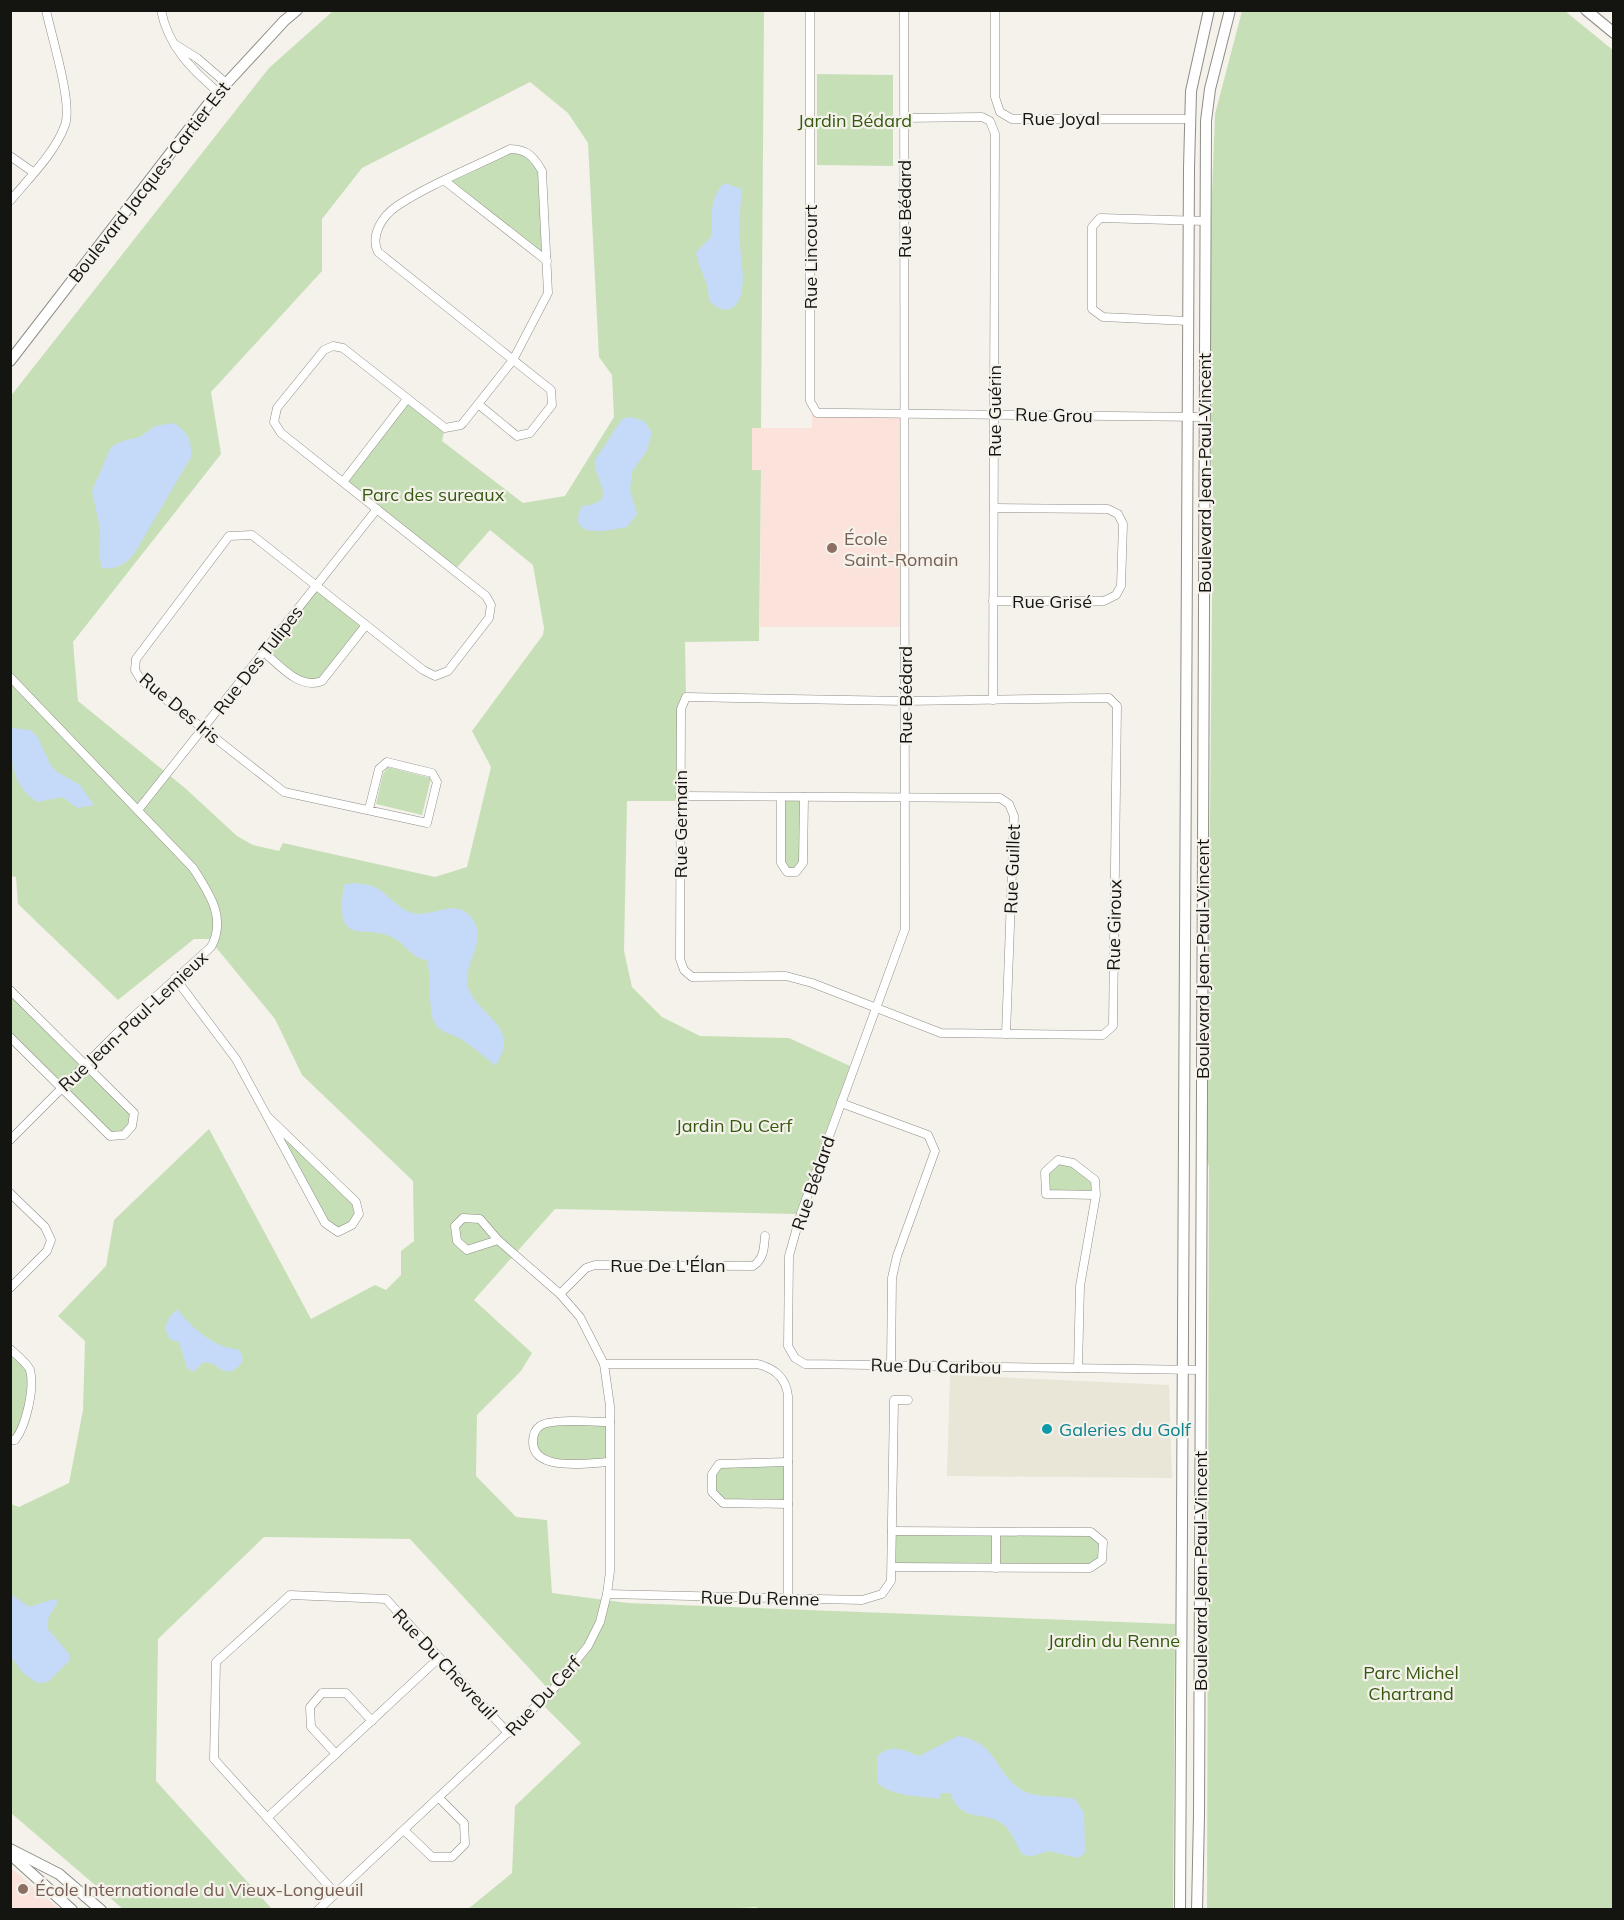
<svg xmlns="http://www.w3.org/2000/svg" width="1624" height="1920" viewBox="0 0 1624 1920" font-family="Mulish,sans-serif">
<rect width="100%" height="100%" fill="#f4f2eb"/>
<path fill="#e9e5d7" d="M 950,1375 L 1169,1385 L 1172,1478 L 947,1476 Z"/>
<g fill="#fbe2da">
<path d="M 812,408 L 817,413 L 904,413 L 905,627 L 760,627 L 761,470 L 752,470 L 752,428 L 812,428 Z"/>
<path d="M 10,1868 L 11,1868 L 59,1909 L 11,1909 Z"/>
</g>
<g fill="#c7dfb7" fill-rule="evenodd">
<path d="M 333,11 L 764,11 L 761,428 L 752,428 L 752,470 L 761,470 L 759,641 L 685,642 L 686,697 L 681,709 L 680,801 L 627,801 L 624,951 L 632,987 L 662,1017 L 700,1036 L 789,1038 L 850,1066 L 796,1214 L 555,1209 L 474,1300 L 532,1353 L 521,1371 L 477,1415 L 476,1476 L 516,1517 L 547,1520 L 552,1593 L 628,1603 L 1175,1624 L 1173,1909 L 758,1910 L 757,1907 L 703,1910 L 468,1909 L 512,1873 L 515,1806 L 581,1743 L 541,1703 L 551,1692 L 410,1539 L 264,1537 L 158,1639 L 156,1781 L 272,1909 L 123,1909 L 11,1813 L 11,1504 L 19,1507 L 69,1483 L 83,1410 L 85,1341 L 58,1316 L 106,1266 L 114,1220 L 209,1129 L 311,1319 L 375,1285 L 386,1290 L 401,1275 L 401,1251 L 414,1241 L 413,1181 L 302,1075 L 275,1019 L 209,939 L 194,939 L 118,1000 L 18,904 L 16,877 L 10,876 L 10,397 L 269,68 ZM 530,82 L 568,113 L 588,143 L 599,357 L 612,375 L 614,417 L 565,496 L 523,503 L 442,441 L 445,428 L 407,399 L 343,482 L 454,571 L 490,530 L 533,565 L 544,628 L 543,635 L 472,731 L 491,767 L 467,867 L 435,877 L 283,843 L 279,851 L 253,845 L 237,836 L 185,788 L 78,701 L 73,642 L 221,454 L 211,392 L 322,271 L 322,219 L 362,168 Z"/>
<path d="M 1242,11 L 1565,11 L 1614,51 L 1613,1909 L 1207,1910 L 1209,1167 L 1207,1159 L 1213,486 L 1210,444 L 1211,220 L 1215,114 Z"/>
<path d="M 817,74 L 893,75 L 893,166 L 817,165 Z"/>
<path d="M 510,149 L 523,149 L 542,171 L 547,261 L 445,181 Z"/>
<path d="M 317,586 L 366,625 L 322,681 L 304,684 L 264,652 Z"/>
<path d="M 388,767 L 431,778 L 422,815 L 376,804 L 383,774 Z"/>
<path d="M 781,797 L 804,797 L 803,863 L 787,872 L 781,863 Z"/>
<path d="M 10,990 L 134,1113 L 132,1126 L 124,1135 L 110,1136 L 11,1037 Z"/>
<path d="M 268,1117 L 356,1202 L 359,1214 L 352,1225 L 338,1232 L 325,1223 Z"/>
<path d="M 1058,1160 L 1073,1163 L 1095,1180 L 1096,1195 L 1046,1194 L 1045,1172 Z"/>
<path d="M 10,1351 L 29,1368 L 31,1380 L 24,1428 L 10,1440 Z"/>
<path d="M 610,1422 L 609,1462 L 539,1459 L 533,1435 L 540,1425 Z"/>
<path d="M 788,1462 L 788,1504 L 723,1503 L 712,1492 L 712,1474 L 719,1464 Z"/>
<path d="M 892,1531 L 1091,1532 L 1103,1542 L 1102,1560 L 1090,1568 L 892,1567 Z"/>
</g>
<g fill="#c5daf8">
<path d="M 724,183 L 742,189 C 741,203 739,217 739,231 C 738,249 753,302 729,309 C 721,311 715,306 709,301 C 709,279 699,271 696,252 L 712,236 C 712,216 709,198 724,183 Z"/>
<path d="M 630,417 L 644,421 L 652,432 L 647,450 L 632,472 L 630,490 L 637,514 L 627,527 C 611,530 564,541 582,506 C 622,502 592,479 595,460 L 622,419 Z"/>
<path d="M 174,423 C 188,433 192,440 191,457 L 134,554 C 125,564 117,570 102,568 L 99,556 L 100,529 L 92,491 L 111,447 L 123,441 L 140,437 L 155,426 Z"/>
<path d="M 11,728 L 30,730 L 37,736 L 50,764 L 57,772 L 80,785 L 94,805 L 78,808 L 62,797 L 38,802 C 11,788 10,756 11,728 Z"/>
<path d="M 353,883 C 360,884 369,884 375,887 C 389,894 397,909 413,913 C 432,918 454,898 470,916 C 488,936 469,956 467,977 C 465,1006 505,1018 504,1044 C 504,1051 498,1060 496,1066 C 485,1057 474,1048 463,1040 C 448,1031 434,1034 431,1011 C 429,994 431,979 427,960 C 414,959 407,947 397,940 C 366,920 333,953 344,885 Z"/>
<path d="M 177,1309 C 194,1330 213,1347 240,1350 L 243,1360 C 236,1374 224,1375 214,1364 L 204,1362 L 193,1372 L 187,1368 L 179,1342 L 169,1339 L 165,1328 L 169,1318 Z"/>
<path d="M 11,1594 L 29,1607 L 54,1599 L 58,1602 L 49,1616 L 47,1628 L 69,1654 L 69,1661 L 48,1682 L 37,1683 L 23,1673 L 11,1657 Z"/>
<path d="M 958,1736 C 994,1741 993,1766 1016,1786 C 1030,1799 1057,1795 1075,1799 L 1084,1813 L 1085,1853 L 1078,1858 L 1049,1851 L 1033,1856 L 1023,1855 C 1016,1846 1013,1834 1006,1827 C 988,1808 962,1826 950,1793 L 941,1793 L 940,1799 C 919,1796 895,1797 877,1783 L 877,1756 C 892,1743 904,1750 919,1756 Z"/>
</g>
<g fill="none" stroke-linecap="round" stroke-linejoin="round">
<defs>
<g id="street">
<path d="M 161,10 C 168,46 191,69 218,92"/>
<path d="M 810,10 L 810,401 L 817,413 L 842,413 L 1204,417"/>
<path d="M 904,10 L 905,929 L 801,1213 L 789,1256 L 788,1346 L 795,1358 L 805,1364 L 1201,1370"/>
<path d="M 995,10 L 995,97 L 1000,112 L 1012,119 L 1190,119"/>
<path d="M 176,45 L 197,58 L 226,83"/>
<path d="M 904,118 L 982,117 L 990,121 L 995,134 L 993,700"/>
<path d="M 10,156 L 33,172"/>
<path d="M 445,181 L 547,261"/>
<path d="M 10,201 C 29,178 55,153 65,125 C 73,103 51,35 46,10"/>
<path d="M 1188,321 L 1103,317 L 1092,309 L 1092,227 L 1100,218 L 1205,221"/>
<path d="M 343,482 L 407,399"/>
<path d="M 993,601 L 1104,601 L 1116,595 L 1121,586 L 1123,524 L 1118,514 L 1108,509 L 994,508"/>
<path d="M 264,652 C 280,666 300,690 322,681 L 366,625"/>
<path d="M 10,677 L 193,868 C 209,893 227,918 211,947 L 133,1017 L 10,1140"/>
<path d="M 686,697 L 905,701 L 1109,698 L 1117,706 L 1113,1026 L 1103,1035 L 941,1033 L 812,983 L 786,976 L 692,977 L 684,970 L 680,959 L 681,709 Z"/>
<path d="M 680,796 L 1000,798 L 1009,804 L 1014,816 L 1006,1034"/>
<path d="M 781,797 L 781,863 L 787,872 L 796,872 L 803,863 L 804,797"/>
<path d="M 369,809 L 379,769 L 387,762 L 432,773 L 437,782 L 427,823 L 284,792 L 141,680 L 135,670 L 136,659 L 229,536 L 252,535 L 423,670 L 435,676 L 448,671 L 489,618 L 491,605 L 486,596 L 281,433 L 274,422 L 277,408 L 324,350 L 333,346 L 343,348 L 445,428 L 461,425 L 463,423 L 513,360 L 548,293 L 542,171 C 534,157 527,149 510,149 C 474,167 430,184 397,206 C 382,216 370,236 378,252 L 502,351 L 551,390 L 552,405 L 530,433 L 517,436 L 478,404"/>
<path d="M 138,810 L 377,509"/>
<path d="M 175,978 L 236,1059 L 325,1223 L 338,1232 L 352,1225 L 359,1214 L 356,1202 L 268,1117"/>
<path d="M 10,990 L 134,1113 L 132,1126 L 124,1135 L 110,1136 L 10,1037"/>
<path d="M 841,1103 L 928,1135 L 935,1151 L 897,1256 L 892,1278 L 891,1365"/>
<path d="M 10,1193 L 45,1227 L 51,1240 L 47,1251 L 10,1288"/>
<path d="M 560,1294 L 586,1268 L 595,1265 L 753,1266 C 764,1259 764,1248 765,1236"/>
<path d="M 10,1349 C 17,1355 27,1363 30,1370 C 35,1388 26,1426 15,1440 L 10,1440"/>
<path d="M 604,1364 L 757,1364 C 775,1368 786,1378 788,1396 L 788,1598"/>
<path d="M 1078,1368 L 1080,1286 L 1096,1195 L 1095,1180 L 1073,1163 L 1058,1160 L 1045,1172 L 1046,1194 L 1096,1195"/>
<path d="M 609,1462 C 588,1463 533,1472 533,1442 C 533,1436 534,1430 540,1426 C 550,1418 596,1422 610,1422"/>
<path d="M 788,1504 L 723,1503 L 712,1492 L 712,1474 L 719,1464 L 788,1462"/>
<path d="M 892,1567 L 1090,1568 L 1102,1560 L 1103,1542 L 1091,1532 L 892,1531"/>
<path d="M 996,1568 L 996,1532"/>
<path d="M 607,1594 L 862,1600 L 882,1594 L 891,1581 L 894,1400 L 908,1400"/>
<path d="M 336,1754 L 311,1727 L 310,1707 L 322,1693 L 346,1693 L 372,1721"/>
<path d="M 267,1818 L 439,1658"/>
<path d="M 404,1830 L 432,1857 L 452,1857 L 465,1844 L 464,1823 L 439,1798"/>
<path d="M 335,1893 L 214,1759 L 216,1662 L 290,1595 L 386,1599 L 508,1733"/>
<path d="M 318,1910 L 551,1692 L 588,1646 L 600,1622 L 607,1594 L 610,1571 L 610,1406 L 604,1364 L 580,1317 L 560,1294 L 498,1240 L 480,1219 L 463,1218 L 455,1226 L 457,1241 L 467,1250 L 498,1240"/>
</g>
<g id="secondary">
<path d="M 1586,10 L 1614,33"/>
<path d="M 10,361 L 213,98 L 284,21 L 297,10"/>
<path d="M 10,1849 L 59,1874 L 101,1910"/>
<path d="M 10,1854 L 72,1910"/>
<path d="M 1180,1910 L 1189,168 L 1191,91 L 1209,10"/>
<path d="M 1197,1910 L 1199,1815 L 1206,121 L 1210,89 L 1230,10"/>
</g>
</defs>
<use href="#street" stroke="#8f8d87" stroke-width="9"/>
<use href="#secondary" stroke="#8f8d87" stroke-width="12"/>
<use href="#street" stroke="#fff" stroke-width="8"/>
<use href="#secondary" stroke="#fff" stroke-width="10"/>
</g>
<g fill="#8d6e63" stroke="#f4f2eb" stroke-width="2">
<circle cx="832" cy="548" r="6"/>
<circle cx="23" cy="1889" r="6"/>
</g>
<circle fill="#0f9aa8" stroke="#f4f2eb" stroke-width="2" cx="1047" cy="1429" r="6"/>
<g text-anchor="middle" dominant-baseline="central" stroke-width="4.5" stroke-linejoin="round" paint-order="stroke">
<g font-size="18" fill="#141411" stroke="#f4f2eb">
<text x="1061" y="118">Rue Joyal</text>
<text transform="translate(149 182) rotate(-52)">Boulevard Jacques-Cartier Est</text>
<text transform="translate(904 209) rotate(-90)">Rue Bédard</text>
<text transform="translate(810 257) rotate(-90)">Rue Lincourt</text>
<text transform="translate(994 411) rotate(-90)">Rue Guérin</text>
<text transform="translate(1054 415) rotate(1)">Rue Grou</text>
<text transform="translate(1204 473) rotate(-90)">Boulevard Jean-Paul-Vincent</text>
<text x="1052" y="601">Rue Grisé</text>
<text transform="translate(258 660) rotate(-52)">Rue Des Tulipes</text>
<text transform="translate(905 695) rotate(-90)">Rue Bédard</text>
<text transform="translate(180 708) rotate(40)">Rue Des Iris</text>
<text transform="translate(680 824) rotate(-90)">Rue Germain</text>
<text transform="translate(1012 869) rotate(-88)">Rue Guillet</text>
<text transform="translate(1114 925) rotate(-89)">Rue Giroux</text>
<text transform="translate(1202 959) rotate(-90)">Boulevard Jean-Paul-Vincent</text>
<text transform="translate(133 1021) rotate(-43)">Rue Jean-Paul-Lemieux</text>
<text transform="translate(813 1183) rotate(-71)">Rue Bédard</text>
<text x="668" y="1265">Rue De L'Élan</text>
<text transform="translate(936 1366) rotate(1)">Rue Du Caribou</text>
<text transform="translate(1200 1571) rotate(-90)">Boulevard Jean-Paul-Vincent</text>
<text transform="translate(760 1598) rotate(1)">Rue Du Renne</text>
<text transform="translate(445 1664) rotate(47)">Rue Du Chevreuil</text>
<text transform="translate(543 1696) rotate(-47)">Rue Du Cerf</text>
</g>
<g font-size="18" fill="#34590e" stroke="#f4f2eb">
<text x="855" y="120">Jardin Bédard</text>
<text x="433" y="494">Parc des sureaux</text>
<text x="734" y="1125">Jardin Du Cerf</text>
<text x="1114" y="1640">Jardin du Renne</text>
<text x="1411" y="1672">Parc Michel<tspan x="1411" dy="21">Chartrand</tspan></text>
</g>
<g font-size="18" fill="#785e54" stroke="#f4f2eb" text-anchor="start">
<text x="844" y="538">École<tspan x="844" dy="21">Saint-Romain</tspan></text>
<text x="35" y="1889">École Internationale du Vieux-Longueuil</text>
</g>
<g font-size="18" fill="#0d838f" stroke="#f4f2eb" text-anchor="start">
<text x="1059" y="1429">Galeries du Golf</text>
</g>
</g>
<rect width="1624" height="1920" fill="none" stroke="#141411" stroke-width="24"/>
</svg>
